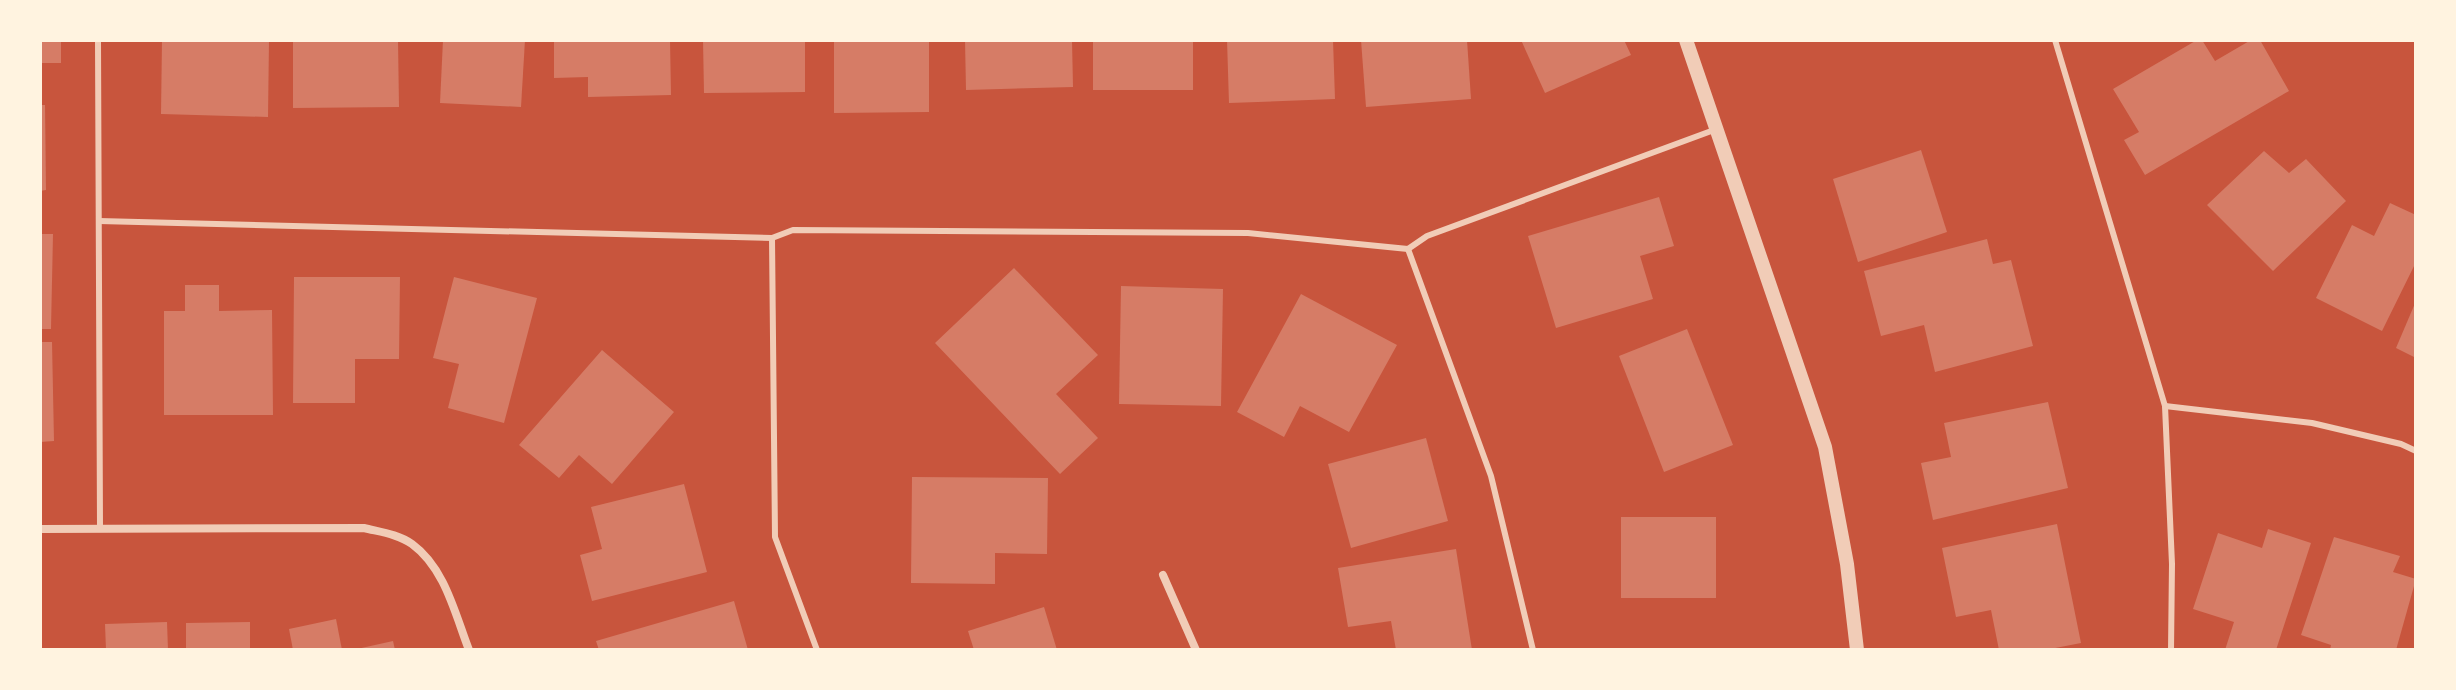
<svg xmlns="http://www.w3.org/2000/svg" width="2456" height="690" viewBox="0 0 2456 690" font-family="Literata,serif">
<rect width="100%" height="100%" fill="#c8553d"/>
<g fill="#d67c66">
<rect x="40" y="40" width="21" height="23"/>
<path d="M 162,40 L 269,40 L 268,117 L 161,114 Z"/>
<path d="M 293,40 L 398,40 L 399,107 L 293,108 Z"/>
<path d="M 443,40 L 525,40 L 521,107 L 440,103 Z"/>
<path d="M 554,40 L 670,40 L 671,95 L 588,97 L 588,77 L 554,78 Z"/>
<path d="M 703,40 L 805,40 L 805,92 L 704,93 Z"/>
<path d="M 834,40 L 929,40 L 929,112 L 834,113 Z"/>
<path d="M 965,40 L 1072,40 L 1073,87 L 966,90 Z"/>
<rect x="1093" y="40" width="100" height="50"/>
<path d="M 1227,40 L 1333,40 L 1335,99 L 1229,103 Z"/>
<path d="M 1361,40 L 1467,40 L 1471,99 L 1366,107 Z"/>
<path d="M 1521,40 L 1624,40 L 1631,55 L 1545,93 Z"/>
<path d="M 2197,40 L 2202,40 L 2215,61 L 2251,40 L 2260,40 L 2289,91 L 2145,175 L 2124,140 L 2139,132 L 2113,89 Z"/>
<path d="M 40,105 L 45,105 L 46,190 L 40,191 Z"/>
<path d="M 1921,150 L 1947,232 L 1858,262 L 1833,179 Z"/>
<path d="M 2264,151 L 2289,173 L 2306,159 L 2346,201 L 2273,271 L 2207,205 Z"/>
<path d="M 1659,197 L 1674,246 L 1640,256 L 1653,299 L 1556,328 L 1528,236 Z"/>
<path d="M 2390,203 L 2416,215 L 2416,262 L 2382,331 L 2316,298 L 2352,225 L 2374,236 Z"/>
<path d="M 40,234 L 53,234 L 51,329 L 40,329 Z"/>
<path d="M 1987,239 L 1993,264 L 2011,260 L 2033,346 L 1935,372 L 1924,325 L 1881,336 L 1864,271 Z"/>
<path d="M 1014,268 L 1098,355 L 1056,394 L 1098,438 L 1060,474 L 935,343 Z"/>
<path d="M 294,277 L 400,277 L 399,359 L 355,359 L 355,403 L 293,403 Z"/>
<path d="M 454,277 L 537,298 L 504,423 L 448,408 L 459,364 L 433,358 Z"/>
<path d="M 185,285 L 219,285 L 219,311 L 272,310 L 273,415 L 164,415 L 164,311 L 185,311 Z"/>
<path d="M 1121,286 L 1223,289 L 1221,406 L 1119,404 Z"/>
<path d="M 1301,294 L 1397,345 L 1349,432 L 1300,406 L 1284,437 L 1237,412 Z"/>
<path d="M 2416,301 L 2416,358 L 2396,348 Z"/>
<path d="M 1687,329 L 1733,445 L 1664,472 L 1619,356 Z"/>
<path d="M 40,342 L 52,342 L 54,441 L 40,442 Z"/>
<path d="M 602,350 L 674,412 L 612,484 L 579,455 L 559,478 L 519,445 Z"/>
<path d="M 2048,402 L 2068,488 L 1933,520 L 1921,463 L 1951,457 L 1944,423 Z"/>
<path d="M 1426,438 L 1448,521 L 1351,548 L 1328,464 Z"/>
<path d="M 912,477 L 1048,478 L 1047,554 L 995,553 L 995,584 L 911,583 Z"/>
<path d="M 684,484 L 707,572 L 592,601 L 580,555 L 602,549 L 591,507 Z"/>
<rect x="1621" y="517" width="95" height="81"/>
<path d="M 2057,524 L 2081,643 L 2045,650 L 1999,650 L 1991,610 L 1956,617 L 1942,548 Z"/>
<path d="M 2268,529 L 2311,543 L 2276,650 L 2225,650 L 2234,622 L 2193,609 L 2218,533 L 2262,548 Z"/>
<path d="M 2334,537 L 2400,556 L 2393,572 L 2416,579 L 2396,650 L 2330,650 L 2331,645 L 2301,635 Z"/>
<path d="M 1456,549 L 1472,650 L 1396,650 L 1391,621 L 1348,627 L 1338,568 Z"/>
<path d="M 734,601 L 748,650 L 599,650 L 596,641 Z"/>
<path d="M 1044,607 L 1057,650 L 974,650 L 968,631 Z"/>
<path d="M 336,619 L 342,650 L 293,650 L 289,629 Z"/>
<path d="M 167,622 L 168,650 L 106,650 L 105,624 Z"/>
<path d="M 250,622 L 250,650 L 186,650 L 186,623 Z"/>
<path d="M 393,641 L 395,650 L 358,650 L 357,649 Z"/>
</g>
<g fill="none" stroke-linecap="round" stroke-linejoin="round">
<g stroke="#f1ccb7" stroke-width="6">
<path d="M 98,40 L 100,528"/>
<path d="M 2055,40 L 2165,406 L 2172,564 L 2171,650"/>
<path d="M 99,221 L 772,238 L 793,230 L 1248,233 L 1408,249 L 1427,236 L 1714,130"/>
<path d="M 772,238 L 775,537 L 817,650"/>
<path d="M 1408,249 L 1491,476 L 1533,650"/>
<path d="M 2165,406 L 2312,423 L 2401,444 L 2416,451"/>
</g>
<g stroke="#f1ccb7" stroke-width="8">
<path d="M 40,529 L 364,528 C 380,532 398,534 412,544 C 445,568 455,614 469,650"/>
<path d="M 1163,575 L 1196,650"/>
</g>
<path stroke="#f1ccb7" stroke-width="14" d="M 1686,40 L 1825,447 L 1847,564 L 1857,650"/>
</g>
<rect width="2456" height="690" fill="none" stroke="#fff3e0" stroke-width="84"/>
</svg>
